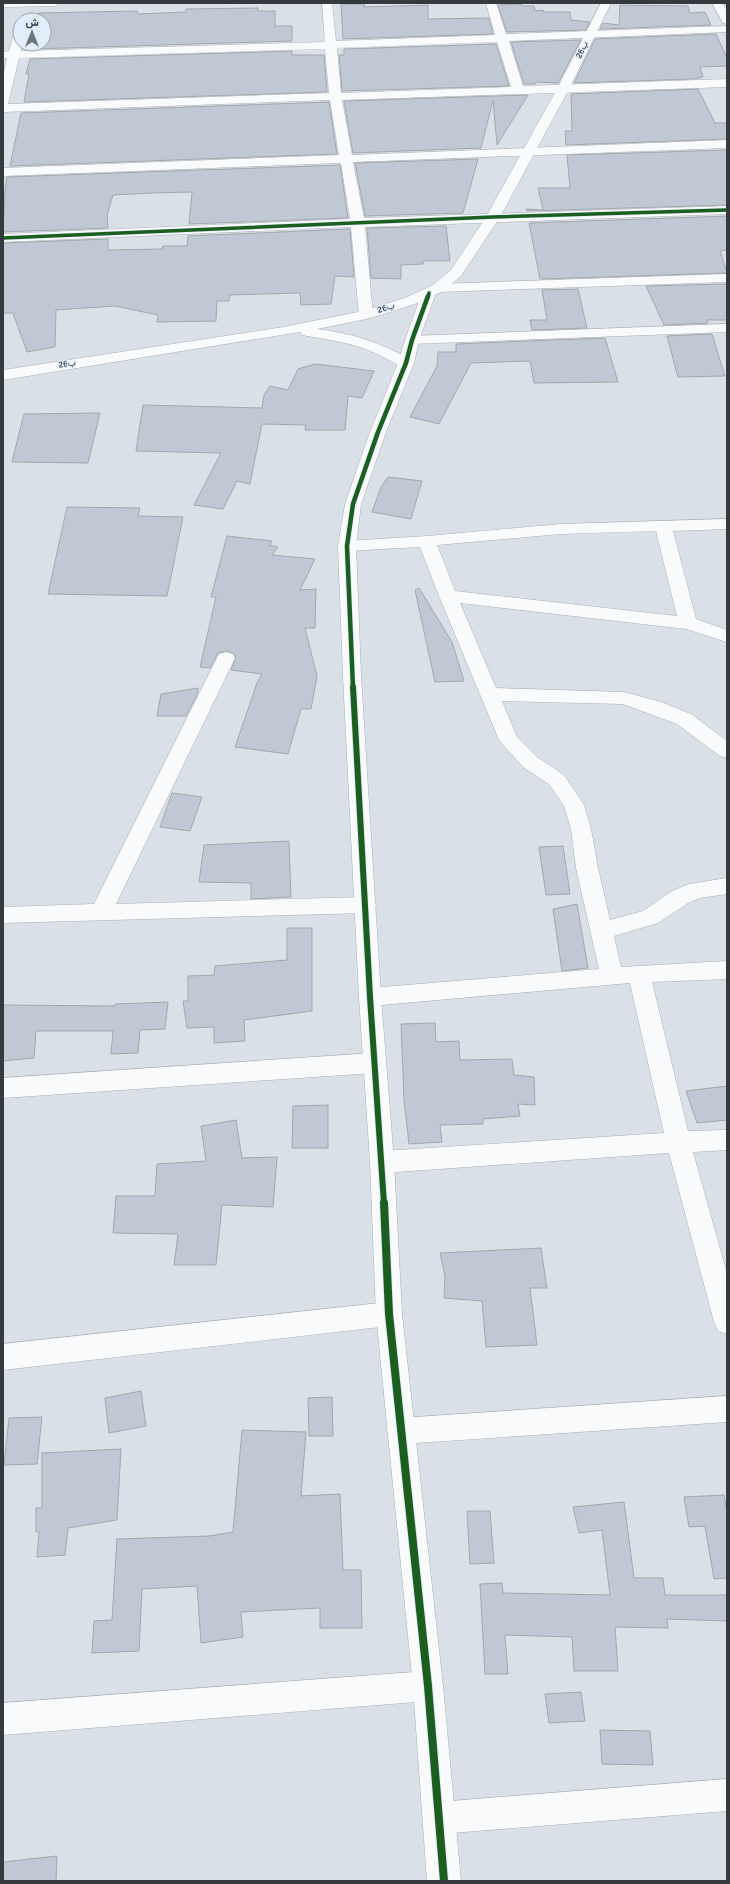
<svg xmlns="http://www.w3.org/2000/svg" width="730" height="1884" viewBox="0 0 730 1884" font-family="Signika,Vazirmatn,sans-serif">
<rect width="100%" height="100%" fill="#dae0e7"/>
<g fill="#bfc8d4" stroke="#a4a8ae">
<path d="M 341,4 L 364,4 L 364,7 L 428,5 L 428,19 L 489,18 L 493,34 L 343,39 Z"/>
<path d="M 521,4 L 522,6 L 534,6 L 535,11 L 543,10 L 543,12 L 570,12 L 571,20 L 590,22 L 586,30 L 507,32 L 498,5 Z"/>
<path d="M 620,5 L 688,6 L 690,13 L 705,12 L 711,25 L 600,29 L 603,23 L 619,25 Z"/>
<path d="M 258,8 L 258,11 L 275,11 L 275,26 L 292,26 L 292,41 L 33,49 L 34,44 L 44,44 L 44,20 L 37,20 L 38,13 L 137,11 L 138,14 L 186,12 L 186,9 Z"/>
<path d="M 716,34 L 727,58 L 727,66 L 700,67 L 703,77 L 693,79 L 574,83 L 595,39 Z"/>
<path d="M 581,40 L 558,83 L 536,82 L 535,84 L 524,84 L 511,42 Z"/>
<path d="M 496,44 L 509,86 L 342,91 L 339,55 L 344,55 L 344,49 Z"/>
<path d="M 292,51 L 292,55 L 324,55 L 327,92 L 24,102 L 29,74 L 26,74 L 30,59 Z"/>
<path d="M 698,89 L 715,123 L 727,123 L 727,139 L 566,145 L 565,131 L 572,131 L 571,94 Z"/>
<path d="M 528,95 L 497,145 L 493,100 L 481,148 L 353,153 L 344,101 Z"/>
<path d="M 329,102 L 337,154 L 10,166 L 21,113 Z"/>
<path d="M 727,150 L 727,205 L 527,211 L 526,209 L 543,210 L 538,188 L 570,188 L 567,155 Z"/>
<path d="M 478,159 L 463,213 L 365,216 L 355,163 Z"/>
<path d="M 340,165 L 348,218 L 189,224 L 192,192 L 152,193 L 113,195 L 107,215 L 108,228 L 3,232 L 5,191 L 7,177 Z"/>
<path d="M 727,216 L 727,250 L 720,251 L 727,273 L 540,279 L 529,223 Z"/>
<path d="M 446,226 L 450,261 L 423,261 L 423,264 L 401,265 L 401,279 L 371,278 L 367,228 Z"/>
<path d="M 350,229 L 354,277 L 335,276 L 331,304 L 301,305 L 300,293 L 230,295 L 229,301 L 217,301 L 216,321 L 157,322 L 158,315 L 115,306 L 56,310 L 55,347 L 27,352 L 13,313 L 3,313 L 3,243 L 108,239 L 108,250 L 162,249 L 163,246 L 187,246 L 188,236 Z"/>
<path d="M 727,284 L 727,320 L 707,320 L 708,323 L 664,325 L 646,286 Z"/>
<path d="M 578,289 L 587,328 L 532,330 L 530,320 L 547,320 L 542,290 Z"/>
<path d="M 712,334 L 725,376 L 678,377 L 667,336 Z"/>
<path d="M 605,338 L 618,382 L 534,383 L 530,361 L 471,363 L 439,424 L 410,417 L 437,366 L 438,352 L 456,352 L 456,344 Z"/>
<path d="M 315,364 L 374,371 L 362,398 L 348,396 L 345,430 L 305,430 L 306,425 L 262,424 L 250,484 L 237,481 L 223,509 L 194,505 L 221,453 L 136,451 L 143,405 L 262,408 L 264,395 L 270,386 L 288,390 L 298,369 Z"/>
<path d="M 100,413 L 88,463 L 12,462 L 24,414 Z"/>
<path d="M 388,477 L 422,481 L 411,519 L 372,512 L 381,487 Z"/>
<path d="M 67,507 L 140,508 L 138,516 L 183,517 L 167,596 L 48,594 Z"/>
<path d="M 227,536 L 272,541 L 269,545 L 278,547 L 272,555 L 315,559 L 300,590 L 316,589 L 315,628 L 305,628 L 317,676 L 311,709 L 301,709 L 288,754 L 235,747 L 257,683 L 262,674 L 231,670 L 236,657 L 233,653 L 226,651 L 218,653 L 210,668 L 200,667 L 216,597 L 211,597 Z"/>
<path d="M 419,588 L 452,642 L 464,681 L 435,682 L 415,590 Z"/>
<path d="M 198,688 L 197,695 L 186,716 L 157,716 L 161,694 Z"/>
<path d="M 172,793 L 202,797 L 190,831 L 160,827 Z"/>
<path d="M 289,841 L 291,897 L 251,899 L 251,883 L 199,882 L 204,845 Z"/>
<path d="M 563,846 L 570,894 L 546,895 L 539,847 Z"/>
<path d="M 577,904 L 588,968 L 562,971 L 553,909 Z"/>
<path d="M 287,928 L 312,928 L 312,1011 L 244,1020 L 245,1041 L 214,1043 L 214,1027 L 187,1028 L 183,1001 L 188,1001 L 188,976 L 214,975 L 215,966 L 287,960 Z"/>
<path d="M 168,1002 L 165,1029 L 140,1030 L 138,1053 L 111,1054 L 113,1031 L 36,1031 L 34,1058 L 3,1061 L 3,1005 L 115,1006 L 115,1004 Z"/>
<path d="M 435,1023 L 436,1042 L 459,1041 L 460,1060 L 512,1059 L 514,1075 L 534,1077 L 535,1105 L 518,1104 L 520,1116 L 483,1119 L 483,1124 L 440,1125 L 442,1142 L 409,1144 L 404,1100 L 401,1024 Z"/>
<path d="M 727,1086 L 727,1120 L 697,1123 L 686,1091 Z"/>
<path d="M 328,1105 L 328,1148 L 292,1148 L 293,1106 Z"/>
<path d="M 236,1120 L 242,1158 L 277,1157 L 273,1207 L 222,1205 L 216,1265 L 174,1265 L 178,1234 L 113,1233 L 116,1196 L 155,1196 L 157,1164 L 206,1161 L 201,1126 Z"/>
<path d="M 541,1248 L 547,1288 L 530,1288 L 537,1345 L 486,1347 L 482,1301 L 444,1298 L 445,1276 L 440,1253 Z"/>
<path d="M 141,1391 L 146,1426 L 109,1433 L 105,1398 Z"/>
<path d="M 332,1397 L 333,1436 L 309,1436 L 308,1398 Z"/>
<path d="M 42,1417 L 37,1464 L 4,1465 L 9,1418 Z"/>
<path d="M 242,1430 L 306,1432 L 301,1496 L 340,1494 L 343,1570 L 361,1570 L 362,1628 L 320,1628 L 320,1608 L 241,1612 L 243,1637 L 201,1643 L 197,1586 L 142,1589 L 139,1651 L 92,1653 L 94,1621 L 112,1620 L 117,1539 L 209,1536 L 233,1532 Z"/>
<path d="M 121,1449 L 117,1520 L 68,1528 L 65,1555 L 37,1557 L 39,1532 L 36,1532 L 36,1508 L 42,1508 L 42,1453 Z"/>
<path d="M 724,1495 L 727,1512 L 727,1578 L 714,1579 L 705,1526 L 689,1527 L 684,1497 Z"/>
<path d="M 624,1502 L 634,1578 L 663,1578 L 665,1595 L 727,1595 L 727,1621 L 667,1619 L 668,1628 L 615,1627 L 618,1671 L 574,1671 L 572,1637 L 505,1635 L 508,1674 L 485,1674 L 480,1584 L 502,1583 L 503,1593 L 610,1595 L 602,1530 L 579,1533 L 573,1507 Z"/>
<path d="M 467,1511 L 490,1511 L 494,1563 L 470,1564 Z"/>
<path d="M 581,1692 L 585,1721 L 549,1723 L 545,1694 Z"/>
<path d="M 600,1730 L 650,1731 L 653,1765 L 602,1764 Z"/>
<path d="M 57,1856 L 56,1881 L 3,1881 L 3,1862 Z"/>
</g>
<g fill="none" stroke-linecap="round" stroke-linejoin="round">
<defs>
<g id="minor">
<path d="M 3,3 L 60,3 L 55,6 L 3,7 Z"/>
<path d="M 322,3 L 332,3 L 336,41 L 495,35 L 486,3 L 496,3 L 506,34 L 727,26 L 727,32 L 509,41 L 523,86 L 727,79 L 727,87 L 342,100 L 352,155 L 727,140 L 727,148 L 353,162 L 364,218 L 727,206 L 727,214 L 365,227 L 373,315 L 371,318 L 361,318 L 359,315 L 351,227 L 3,242 L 3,234 L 350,219 L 341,163 L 3,176 L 3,168 L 339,155 L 330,100 L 3,112 L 3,77 L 7,58 L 3,58 L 3,52 L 9,51 L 16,27 L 20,26 L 20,44 L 22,44 L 21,51 L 325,42 ZM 497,42 L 511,87 L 341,93 L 337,48 ZM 325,49 L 329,93 L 8,104 L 19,58 Z"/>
<path d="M 712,3 L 722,3 L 727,11 L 727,24 L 723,23 Z"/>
<path d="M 727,274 L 727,282 L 438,292 L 433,291 L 431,288 L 433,285 L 438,284 Z"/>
<path d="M 727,324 L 727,332 L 412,344 L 407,343 L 405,340 L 407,337 L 412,336 Z"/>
<path d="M 727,519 L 727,529 L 673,531 L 696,619 L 727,630 L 727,642 L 686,629 L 460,603 L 496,688 L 624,692 L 661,702 L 691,714 L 727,741 L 727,758 L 720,756 L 677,724 L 623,704 L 502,701 L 517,737 L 537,757 L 564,775 L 584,805 L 591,829 L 598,868 L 610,920 L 643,911 L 672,891 L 689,884 L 727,878 L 727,894 L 700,898 L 688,903 L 658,923 L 614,936 L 621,967 L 727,961 L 727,979 L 652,982 L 688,1131 L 727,1130 L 727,1150 L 693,1152 L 727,1274 L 727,1334 L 718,1331 L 714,1322 L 669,1153 L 382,1173 L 373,1169 L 370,1162 L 373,1155 L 382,1151 L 664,1133 L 630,983 L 370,1006 L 362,1003 L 359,997 L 362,991 L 370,988 L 599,969 L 576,868 L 571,829 L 564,806 L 550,785 L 523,767 L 499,740 L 439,596 L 420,547 L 347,551 L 341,550 L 338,546 L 341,542 L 347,541 L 427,536 L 561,524 ZM 656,531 L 677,616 L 455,591 L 437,545 L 561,534 Z"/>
<path d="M 226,652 L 233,654 L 235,658 L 116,904 L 365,897 L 373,899 L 376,905 L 373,911 L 365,913 L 3,923 L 3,907 L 94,904 L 219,654 Z"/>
<path d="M 374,1053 L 382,1056 L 386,1063 L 382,1070 L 374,1073 L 3,1098 L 3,1078 Z"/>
<path d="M 389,1302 L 398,1305 L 402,1314 L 398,1323 L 389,1326 L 3,1370 L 3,1344 Z"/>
<path d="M 727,1396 L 727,1422 L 401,1444 L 391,1440 L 387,1431 L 391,1422 L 401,1418 Z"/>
<path d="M 428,1671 L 439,1675 L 443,1686 L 439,1697 L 428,1701 L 3,1735 L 3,1703 Z"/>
<path d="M 727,1779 L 727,1811 L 439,1834 L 428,1829 L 423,1818 L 428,1807 L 439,1802 Z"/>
</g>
<path id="tertiary" d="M 429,289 L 434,290 L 436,293 L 419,340 L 414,363 L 386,432 L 361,504 L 356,546 L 361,676 L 381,997 L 394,1162 L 402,1314 L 443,1686 L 461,1881 L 427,1881 L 413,1686 L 376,1314 L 370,1162 L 359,997 L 343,676 L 338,546 L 345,504 L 370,432 L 398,363 L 405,340 L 422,293 L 424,290 Z"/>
<path id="trunk" d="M 601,3 L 611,3 L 569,89 L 500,217 L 461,276 L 443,291 L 415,304 L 371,318 L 317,329 C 351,333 382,343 411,360 L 414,363 L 411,366 C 399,369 388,358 377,354 C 355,343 331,340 307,336 L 302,335 L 300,332 L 3,380 L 3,370 L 284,327 L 363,311 L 405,298 L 433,285 L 451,270 L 486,217 L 557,89 Z"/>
</defs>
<use href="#minor" stroke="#abb0b6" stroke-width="1"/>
<use href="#tertiary" stroke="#abb0b6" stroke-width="1"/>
<use href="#trunk" stroke="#abb0b6" stroke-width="1"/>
<use href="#minor" fill="#f9fafb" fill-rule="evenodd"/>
<use href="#tertiary" fill="#f9fafb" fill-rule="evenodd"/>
<use href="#trunk" fill="#f9fafb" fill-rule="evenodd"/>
<defs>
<g id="cycleway-far3">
<path d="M 3,238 L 493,217 L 727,210"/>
<path d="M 428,297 L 429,293"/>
</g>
<path id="cycleway-far2" d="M 353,688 L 347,546 L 353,504 L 378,432 L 406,363 L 412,340 L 428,296"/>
<path id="cycleway-far1" d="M 353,687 L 370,997 L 384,1204"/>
<path id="cycleway" d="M 384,1203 L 389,1314 L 428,1686 L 444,1881"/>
</defs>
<use href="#cycleway-far3" stroke="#e1edfa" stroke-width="5"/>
<use href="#cycleway-far2" stroke="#e1edfa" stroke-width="6"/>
<use href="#cycleway-far1" stroke="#e1edfa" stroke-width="8"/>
<use href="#cycleway" stroke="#e1edfa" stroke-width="10"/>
<use href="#cycleway-far3" stroke="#1b5e20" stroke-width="3.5"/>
<use href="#cycleway-far2" stroke="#1b5e20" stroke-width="4.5"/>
<use href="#cycleway-far1" stroke="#1b5e20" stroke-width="6"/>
<use href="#cycleway" stroke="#1b5e20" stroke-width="8"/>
</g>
<g text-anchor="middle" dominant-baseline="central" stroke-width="3" stroke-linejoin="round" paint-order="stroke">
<g font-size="9" fill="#353a3f" stroke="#e1edfa">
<text transform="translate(582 50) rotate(-64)">26ب</text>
<text transform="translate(386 308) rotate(-17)">26ب</text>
<text transform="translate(67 364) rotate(-9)">26ب</text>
</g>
</g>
<rect width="730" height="1884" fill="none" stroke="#353a3f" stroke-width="8"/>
<g transform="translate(32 32)"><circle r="19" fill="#e1edfa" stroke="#9ca5af"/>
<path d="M0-3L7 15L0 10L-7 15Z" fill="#6f747a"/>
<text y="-6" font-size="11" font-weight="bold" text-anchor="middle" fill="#353a3f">ش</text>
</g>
</svg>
